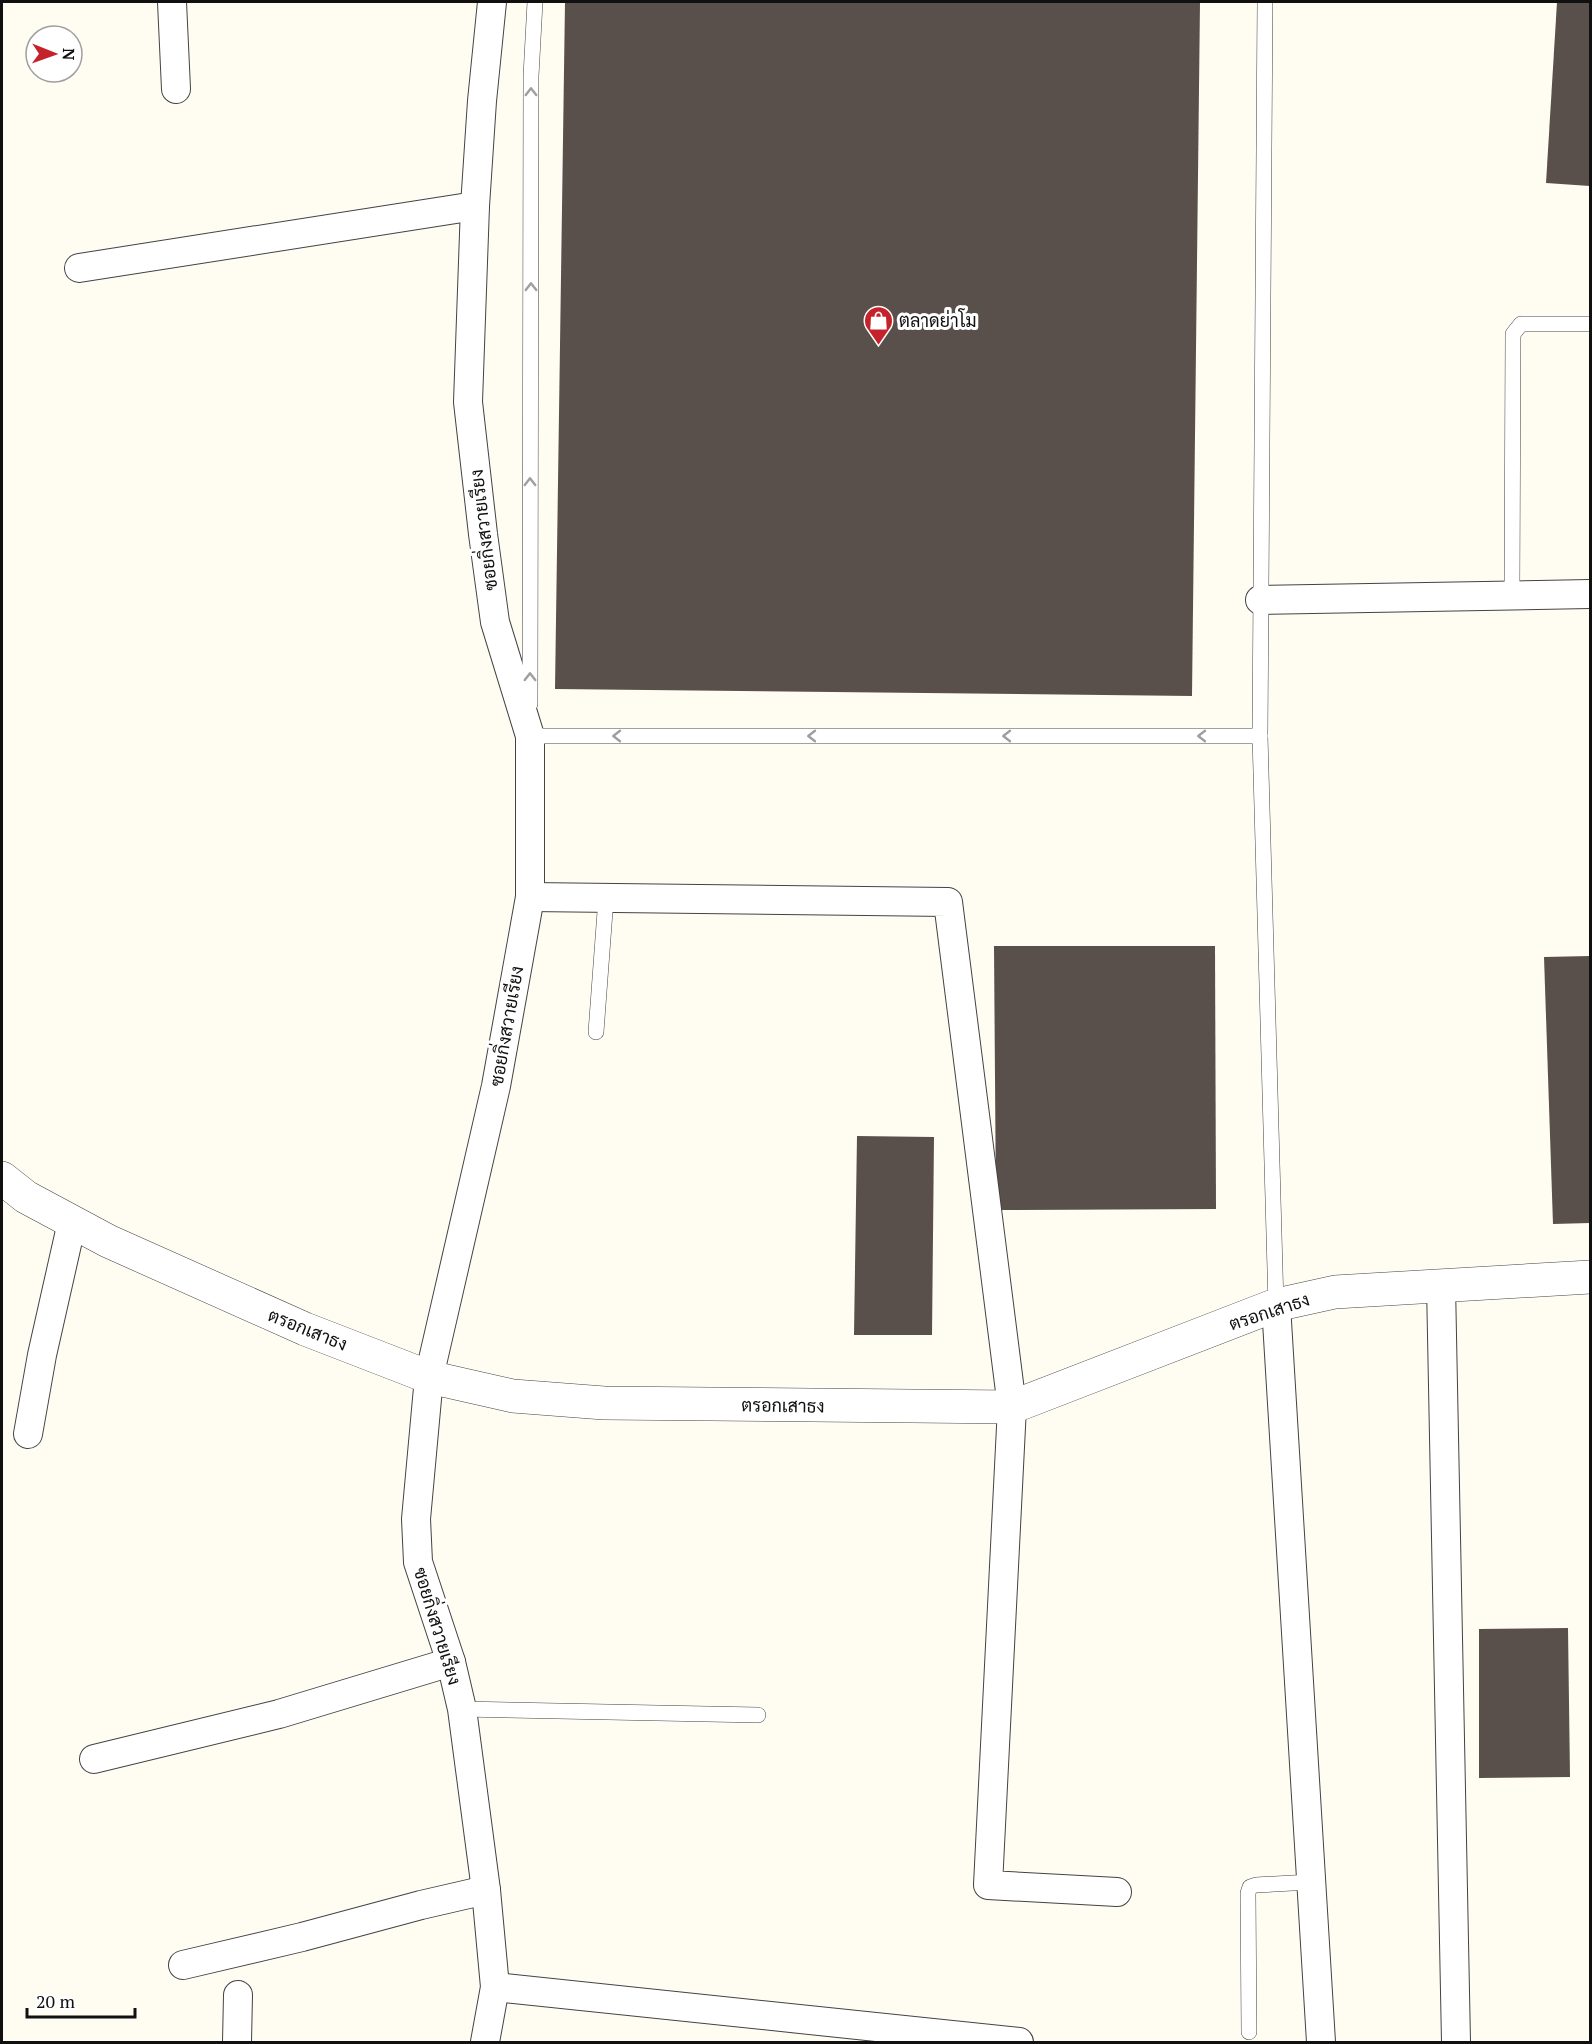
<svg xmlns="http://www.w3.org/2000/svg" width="1592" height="2044" viewBox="0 0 1592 2044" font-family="'PT Serif',Sarabun,serif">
<rect width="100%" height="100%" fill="#fffcf2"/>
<g fill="#59504b">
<path d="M 565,2 L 1200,2 L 1192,696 L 555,689 Z"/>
<path d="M 1557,2 L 1590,2 L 1590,186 L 1546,183 Z"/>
<path d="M 994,946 L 1215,946 L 1216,1209 L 996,1210 Z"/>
<path d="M 1590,956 L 1590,1223 L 1553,1224 L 1544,957 Z"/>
<path d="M 857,1136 L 934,1137 L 932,1335 L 854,1335 Z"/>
<path d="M 1568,1628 L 1570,1777 L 1479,1778 L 1479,1629 Z"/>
</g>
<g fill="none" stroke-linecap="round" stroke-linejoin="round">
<defs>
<g id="service">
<path d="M 1265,2 L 1260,736 L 1276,1305"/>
<path d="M 1512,595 L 1513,334 L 1521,324 L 1590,324"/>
<path d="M 530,704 L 531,76 L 535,2"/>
<path d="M 530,731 L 530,736 L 1260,736"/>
<path d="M 596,1032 L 606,898"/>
<path d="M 462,1709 L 758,1715"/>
<path d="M 1249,2032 L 1248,1893 L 1250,1887 L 1256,1885 L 1311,1882"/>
</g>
<g id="minor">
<path d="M 172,2 L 176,89"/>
<path d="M 79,268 L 475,206"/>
<path d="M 1260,600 L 1590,594"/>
<path d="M 530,897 L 948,902 L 1012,1407 L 988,1885 L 1117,1892"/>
<path d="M 1441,1285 L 1456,2042"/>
<path d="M 1276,1305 L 1321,2042"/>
<path d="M 28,1434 L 42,1355 L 72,1222"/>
<path d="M 94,1759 L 279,1714 L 451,1662"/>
<path d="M 183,1965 L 302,1937 L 421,1905 L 486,1890"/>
<path d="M 495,1987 L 1019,2042"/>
<path d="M 237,2042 L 238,1995"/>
<path d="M 485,2042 L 495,1987 L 486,1890 L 462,1709 L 451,1662 L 418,1562 L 416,1519 L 429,1377 L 496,1086 L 530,897 L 530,736 L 495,622 L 483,534 L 468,402 L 475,206 L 482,101 L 492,2"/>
</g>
<path id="tertiary" d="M 2,1178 L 26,1197 L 108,1241 L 305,1329 L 429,1377 L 513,1396 L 604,1403 L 1012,1407 L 1276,1305 L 1335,1292 L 1590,1277"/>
</defs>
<use href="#service" stroke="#434343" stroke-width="16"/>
<use href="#minor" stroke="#434343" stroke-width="30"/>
<use href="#tertiary" stroke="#434343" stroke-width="34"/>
<use href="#service" stroke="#fff" stroke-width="15"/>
<use href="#minor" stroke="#fff" stroke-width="28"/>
<use href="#tertiary" stroke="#fff" stroke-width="33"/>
</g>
<defs><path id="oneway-chevron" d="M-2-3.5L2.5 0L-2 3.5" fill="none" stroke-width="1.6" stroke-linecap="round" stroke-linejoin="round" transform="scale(1.5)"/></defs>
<g stroke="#9f9f9f">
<use href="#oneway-chevron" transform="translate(531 92) rotate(-90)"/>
<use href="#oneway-chevron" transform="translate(531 287) rotate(-90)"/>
<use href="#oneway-chevron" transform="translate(530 482) rotate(-90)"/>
<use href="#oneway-chevron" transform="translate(530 677) rotate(-90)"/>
<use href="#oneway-chevron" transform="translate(617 736) rotate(-180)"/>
<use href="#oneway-chevron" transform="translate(812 736) rotate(-180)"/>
<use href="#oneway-chevron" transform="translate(1007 736) rotate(-180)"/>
<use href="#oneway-chevron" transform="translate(1202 736) rotate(-180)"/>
</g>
<defs>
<symbol id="shop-pin" viewBox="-11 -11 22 30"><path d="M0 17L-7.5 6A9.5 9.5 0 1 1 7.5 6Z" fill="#c4232c" stroke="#fff"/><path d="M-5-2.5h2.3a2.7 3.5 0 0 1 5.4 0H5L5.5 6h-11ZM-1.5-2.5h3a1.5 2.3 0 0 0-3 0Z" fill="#fff"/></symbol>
</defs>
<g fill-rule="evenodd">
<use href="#shop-pin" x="862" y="304" width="33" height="45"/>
</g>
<g text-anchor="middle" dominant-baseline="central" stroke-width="6" stroke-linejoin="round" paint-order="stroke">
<g font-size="18" fill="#101010" stroke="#fff" text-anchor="start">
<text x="899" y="320">ตลาดย่าโม</text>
</g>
<g font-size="18" fill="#101010" stroke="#fff">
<text transform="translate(483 530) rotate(-97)">ซอยกิ่งสวายเรียง</text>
<text transform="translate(506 1026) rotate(-80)">ซอยกิ่งสวายเรียง</text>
<text transform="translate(1269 1311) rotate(-18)">ตรอกเสาธง</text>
<text transform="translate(308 1329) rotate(22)">ตรอกเสาธง</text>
<text transform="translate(783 1405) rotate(1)">ตรอกเสาธง</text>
<text transform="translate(438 1626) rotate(73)">ซอยกิ่งสวายเรียง</text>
</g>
</g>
<rect width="1592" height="2044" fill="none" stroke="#101010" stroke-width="6"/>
<g transform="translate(54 54) rotate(91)"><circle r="28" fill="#ffffff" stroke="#9f9f9f" stroke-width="1.5"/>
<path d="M0-4.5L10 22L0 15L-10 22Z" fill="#c4232c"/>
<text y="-9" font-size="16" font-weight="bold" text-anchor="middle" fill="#101010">N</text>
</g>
<path d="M27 2008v9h108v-9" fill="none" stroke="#101010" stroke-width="3"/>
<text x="36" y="2008" font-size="18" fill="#101010" stroke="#ffffff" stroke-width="4.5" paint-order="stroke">20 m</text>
</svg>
